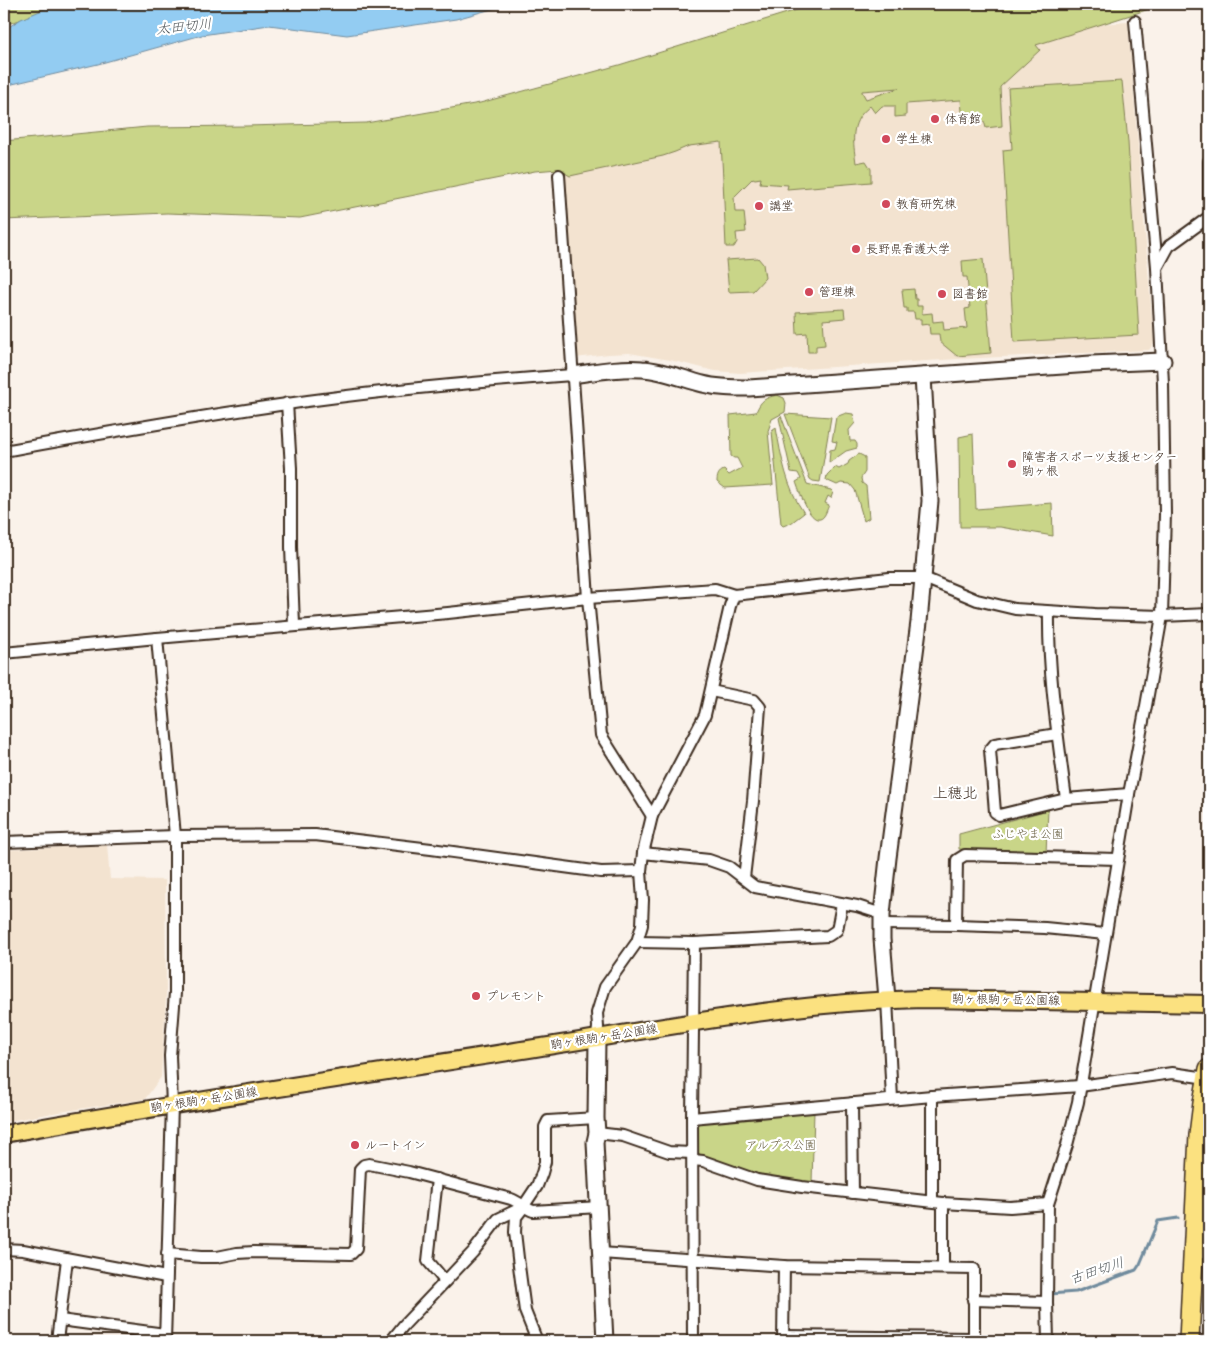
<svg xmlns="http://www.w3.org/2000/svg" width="1213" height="1345" viewBox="0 0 1213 1345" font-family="Kalam,'Klee One',sans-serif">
<rect width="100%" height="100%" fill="#faf2ea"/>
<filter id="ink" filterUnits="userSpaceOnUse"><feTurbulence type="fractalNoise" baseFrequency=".02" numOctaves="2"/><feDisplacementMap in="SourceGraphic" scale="10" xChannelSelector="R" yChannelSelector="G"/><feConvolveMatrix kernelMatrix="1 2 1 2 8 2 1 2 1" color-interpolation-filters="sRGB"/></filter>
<g filter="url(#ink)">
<g fill="#f3e3d0">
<path d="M 1128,22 L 1154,343 L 1149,350 L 958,359 L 740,373 L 715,371 L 670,360 L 629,353 L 609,354 L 575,358 L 560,155 L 1056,27 Z"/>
<path d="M 107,845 L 110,879 L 165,880 L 166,999 L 161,1077 L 145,1099 L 53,1113 L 4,1122 L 4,850 Z"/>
</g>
<g fill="#c9d588" stroke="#828053" fill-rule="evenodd">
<path d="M 4,4 L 71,4 L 4,25 Z"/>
<path d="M 816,4 L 1165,4 L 1036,45 L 1040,50 L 1000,87 L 1002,126 L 986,128 L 984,121 L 963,122 L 961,100 L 906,104 L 906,116 L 895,117 L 895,106 L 882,106 L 875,113 L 870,106 C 867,109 863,112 861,115 C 850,129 854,147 856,163 L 866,161 L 871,169 L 871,182 L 787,189 L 788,185 L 760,183 L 761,178 L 755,179 L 753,178 L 734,197 L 735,212 L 744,212 L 746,232 L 736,233 L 737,242 L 734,247 L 726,247 L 723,179 L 721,142 L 689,146 L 675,152 L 663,156 L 570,176 L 558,169 L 535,171 L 300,218 L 167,213 L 4,220 L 4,141 L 147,127 L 246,126 L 366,123 L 480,103 L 619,65 ZM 899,88 L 866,99 L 862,92 L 862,91 Z"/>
<path d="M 1122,81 L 1128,142 L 1139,335 L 1014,342 L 1003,150 L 1012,149 L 1008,88 Z"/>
<path d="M 758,258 L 763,264 L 765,278 L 753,291 L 729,292 L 726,260 Z"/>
<path d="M 983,259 L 991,353 L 957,356 L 940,342 L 939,334 L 930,334 L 929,324 L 921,325 L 921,319 L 915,319 L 914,312 L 907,312 L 907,308 L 904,308 L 902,290 L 914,289 L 915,299 L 917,299 L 917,306 L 922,306 L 922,314 L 932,313 L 933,322 L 943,321 L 944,330 L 967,328 L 965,309 L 970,308 L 967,277 L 963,277 L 962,261 Z"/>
<path d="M 844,309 L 845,318 L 823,320 L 825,345 L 816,346 L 816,352 L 808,352 L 807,333 L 797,334 L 796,312 Z"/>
<path d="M 777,395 L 784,398 L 786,403 L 785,412 L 772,419 L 768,431 L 773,485 L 725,488 L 717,482 C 717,477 718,472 724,470 L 729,475 L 742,468 L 737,458 L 734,458 L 731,456 L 730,415 L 756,412 C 761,400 765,398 777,395 Z"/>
<path d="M 846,413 L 853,414 L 855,423 L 849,430 L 850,441 L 855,441 L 857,444 L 857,448 L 846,451 L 829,463 L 830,450 L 835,449 L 837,442 L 832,441 L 836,417 Z"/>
<path d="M 785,414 L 831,417 L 820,482 L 813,481 L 810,479 Z"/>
<path d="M 781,416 L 807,484 L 831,490 L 833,492 L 831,498 L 828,496 L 825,503 L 829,505 C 827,509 825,518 820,519 C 809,522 799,490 796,482 L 801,479 L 798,473 L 791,472 L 779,418 Z"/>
<path d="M 776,428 C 781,456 787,489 804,513 L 791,523 L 783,526 L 781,524 L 772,431 Z"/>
<path d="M 973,434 L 976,509 L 1052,503 L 1053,536 L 1000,527 L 960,527 L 959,437 Z"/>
<path d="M 859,454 L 865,457 L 865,472 L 861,478 L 862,483 L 866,486 L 869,518 L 864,521 L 855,490 L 850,484 L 841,483 L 837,485 L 826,480 L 827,475 L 835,467 L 839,469 L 848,464 L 849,461 Z"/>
<path d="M 1048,810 L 1046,853 L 959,849 L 959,834 Z"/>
<path d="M 814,1111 L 812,1183 L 759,1174 L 701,1156 L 698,1152 L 698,1125 L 705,1121 Z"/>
</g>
<path fill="#93ccf2" stroke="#708b9d" d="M 101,4 L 510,4 L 456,19 L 347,35 L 269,25 L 202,35 L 98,64 L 4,86 L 4,30 L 21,19 L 54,5 Z"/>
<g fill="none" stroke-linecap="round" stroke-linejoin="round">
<g stroke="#708b9d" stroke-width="3">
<path d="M 1208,1219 L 1209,1218"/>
<path d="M 1050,1294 L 1076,1292 L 1136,1270 L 1140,1264 L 1158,1221 L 1178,1218"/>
</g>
<defs>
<g id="street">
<path d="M 1135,21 L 1157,267"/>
<path d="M 1209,161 L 1209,204"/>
<path d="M 559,175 L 588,598 L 601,735 L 652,816"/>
<path d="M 287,403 L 291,468 L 291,547 L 294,625"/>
<path d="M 4,451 C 98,434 192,417 287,404 C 382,390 477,382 572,375"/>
<path d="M 1049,612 C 1048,674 1058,737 1066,799 L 1129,794"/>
<path d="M 157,638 L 175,836 L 175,993 L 170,1056 L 172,1105 L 165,1341"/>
<path d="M 4,653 L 157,638 L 448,613 L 588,598 L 715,589 L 734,595"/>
<path d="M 711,691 L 754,700 L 760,707 L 753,801 L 744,878"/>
<path d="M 1057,734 L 995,744 L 990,750 L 995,812 L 999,815 L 1066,799"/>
<path d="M 4,842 L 175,836 L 315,835 L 431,849 L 601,872 L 641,871"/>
<path d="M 643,853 L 709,860 L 729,867 L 755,887 L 857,906 L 882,914"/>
<path d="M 882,924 L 956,925 L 1045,928 L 1105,934"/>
<path d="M 956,925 L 957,860 L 965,855 L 1118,859"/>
<path d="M 637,942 L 694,943 L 828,936 L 837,930 L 842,904"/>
<path d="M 887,999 L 892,1099"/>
<path d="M 597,1038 L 598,1027 L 597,1013 L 605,987 L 637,942 L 642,925 L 643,900 L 641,871 L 643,853 L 652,816 L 705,715 L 730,606 L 734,595 L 889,578 L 924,578 L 977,600 L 1015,609 L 1095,614 L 1162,616 L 1209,614"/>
<path d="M 852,1103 L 853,1193"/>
<path d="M 692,1118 L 932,1096 L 1080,1086 L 1172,1073 L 1207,1078"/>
<path d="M 597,1133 L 623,1136 L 669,1152 L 692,1153"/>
<path d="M 693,1160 L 703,1161 L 757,1180 L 802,1187 L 943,1203 L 1010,1207 L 1048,1204"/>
<path d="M 437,1179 L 428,1261 L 445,1281"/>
<path d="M 932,1201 L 932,1096"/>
<path d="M 943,1203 L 943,1268"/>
<path d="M 523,1208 L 516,1217 L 515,1232 L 518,1258 L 525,1311 L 537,1341"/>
<path d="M 4,1249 L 23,1250 L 166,1277"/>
<path d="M 601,1253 L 784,1266 L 974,1269 L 974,1341"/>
<path d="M 1194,1253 L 1209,1253"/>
<path d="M 167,1254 L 201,1257 L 217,1257 L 237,1253 L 254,1252 L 351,1254 L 356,1249 L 360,1169 L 364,1165 L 369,1164 L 409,1172 L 511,1199 C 519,1202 525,1208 533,1211 L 599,1207"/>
<path d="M 973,1300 L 1047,1302"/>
<path d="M 60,1320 L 165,1334"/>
<path d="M 783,1336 L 974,1338"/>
<path d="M 57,1341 L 67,1259"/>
<path d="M 391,1341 L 403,1326 L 473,1252 L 498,1219 L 523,1207 L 537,1186 L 542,1173 L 545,1162 L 545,1127 L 548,1121 L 596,1118"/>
<path d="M 693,1341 L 692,1118 L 694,943"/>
<path d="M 783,1341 L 784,1266"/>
<path d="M 1048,1341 L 1047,1302 L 1048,1204 L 1067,1145 L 1078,1102 L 1129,794 L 1146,706 L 1162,616 L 1165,514 L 1163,383 L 1157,268 L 1169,246 L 1209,217"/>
</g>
<g id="secondary">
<path d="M 572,375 C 595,372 619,367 642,369 C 663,370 683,379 703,384 C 718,388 733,388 749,388 L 1091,364 L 1163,361"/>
<path d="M 887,999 L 882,939 L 882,914 L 888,858 L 919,622 L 930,501 L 923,376"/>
<path d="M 597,1038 L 596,1118 L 597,1133 L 595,1142 L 605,1341"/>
</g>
<path id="primary" d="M 4,1134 C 180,1102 358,1076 535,1048 C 664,1028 794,1001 925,999 L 1209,1004"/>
<path id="highway" d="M 1189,1341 L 1199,1135 L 1203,1103 L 1209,1069"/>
</defs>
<use href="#street" stroke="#3b2a1e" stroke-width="14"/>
<use href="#secondary" stroke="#3b2a1e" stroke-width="19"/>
<use href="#primary" stroke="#3b2a1e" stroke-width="20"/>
<use href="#highway" stroke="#3b2a1e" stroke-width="22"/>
<use href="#street" stroke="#fff" stroke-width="10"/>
<use href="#secondary" stroke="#fff" stroke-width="15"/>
<use href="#primary" stroke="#fbe180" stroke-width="16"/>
<use href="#highway" stroke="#fbe180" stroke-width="19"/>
</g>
</g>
<g fill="#d1495b" stroke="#fff" stroke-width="2">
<circle cx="935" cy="119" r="5"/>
<circle cx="886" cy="139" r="5"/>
<circle cx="886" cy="204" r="5"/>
<circle cx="759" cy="206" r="5"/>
<circle cx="856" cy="249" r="5"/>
<circle cx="809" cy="292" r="5"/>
<circle cx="942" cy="294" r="5"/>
<circle cx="1012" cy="464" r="5"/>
<circle cx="476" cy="996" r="5"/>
<circle cx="355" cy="1145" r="5"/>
</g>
<g text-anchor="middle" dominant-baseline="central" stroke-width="4.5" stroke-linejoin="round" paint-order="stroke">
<g font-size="12" fill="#3b2a1e" stroke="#fff" text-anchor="start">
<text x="945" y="119">体育館</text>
<text x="896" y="139">学生棟</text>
<text x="896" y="204">教育研究棟</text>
<text x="769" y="206">講堂</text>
<text x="866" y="249">長野県看護大学</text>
<text x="819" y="292">管理棟</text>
<text x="952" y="294">図書館</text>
<text x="1022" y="457">障害者スポーツ支援センター<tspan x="1022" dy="14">駒ヶ根</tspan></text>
<text x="486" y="996">プレモント</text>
<text x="365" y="1145">ルートイン</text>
</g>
<g font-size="12" fill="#665d3e" stroke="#fff">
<text x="1028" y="834">ふじやま公園</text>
<text x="781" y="1145">アルプス公園</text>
</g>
<g font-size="12" fill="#3b2a1e" stroke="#fff">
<text transform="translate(1006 1000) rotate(1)">駒ヶ根駒ヶ岳公園線</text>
<text transform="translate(604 1037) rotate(-9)">駒ヶ根駒ヶ岳公園線</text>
<text transform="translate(204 1100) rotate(-9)">駒ヶ根駒ヶ岳公園線</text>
</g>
<g font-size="14" font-style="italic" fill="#555b5e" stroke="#fff">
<text transform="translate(184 27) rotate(-6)">太田切川</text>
<text transform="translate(1097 1271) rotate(-18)">古田切川</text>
</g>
<g font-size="15" fill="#3b2a1e" stroke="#fff">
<text x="955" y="794">上穂北</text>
</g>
</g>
<rect width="1213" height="1345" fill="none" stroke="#fff" stroke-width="20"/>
<rect x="10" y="10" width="1193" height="1325" fill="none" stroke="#3b2a1e" stroke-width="2" filter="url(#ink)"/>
</svg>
